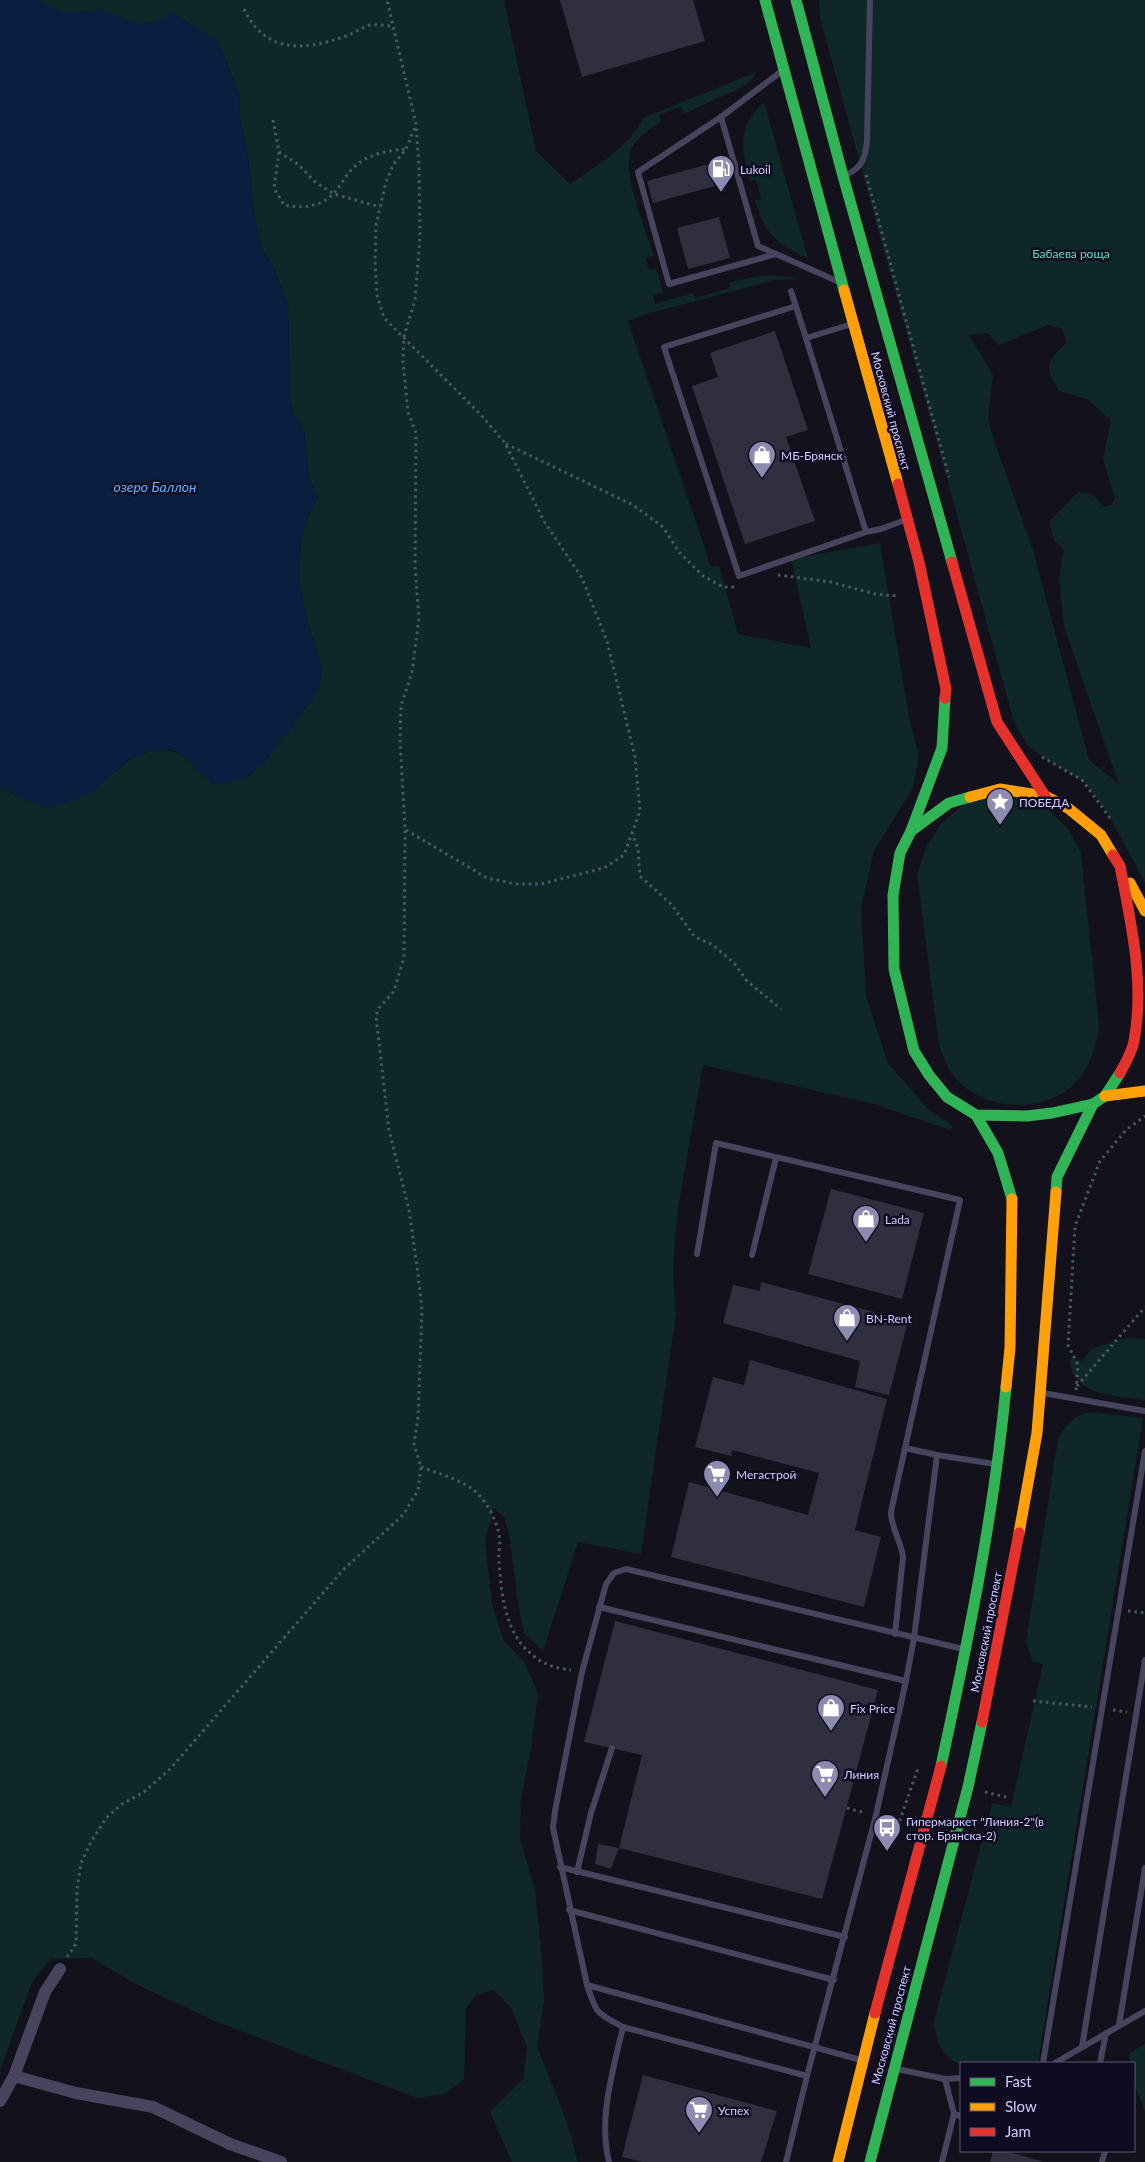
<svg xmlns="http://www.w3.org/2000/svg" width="1145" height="2162" viewBox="0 0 1145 2162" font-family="Lato,sans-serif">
<rect width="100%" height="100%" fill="#12111c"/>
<g fill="#0f2728" fill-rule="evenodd">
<path d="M 37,0 L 504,0 L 536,151 L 570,184 C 595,166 630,147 643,118 L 756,72 L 751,81 L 744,86 L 684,114 L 681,107 L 659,115 L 661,122 C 647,130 631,141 629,158 C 626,182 646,231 654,256 L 645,258 L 649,270 L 656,268 L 663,292 L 653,296 L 655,304 L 693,293 L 695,298 L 730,288 L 729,283 C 757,275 774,273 803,279 L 775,280 L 643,315 L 628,321 L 711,567 L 719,566 L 738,634 L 811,648 L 791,559 L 880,543 L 910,722 L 919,756 L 913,788 L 874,851 L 861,908 L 866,996 L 888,1063 L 928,1109 L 953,1126 L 950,1130 L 874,1104 L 703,1065 L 677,1214 L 673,1272 L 676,1314 L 641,1554 L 578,1542 L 543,1651 L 524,1633 L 518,1604 L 509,1533 L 504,1517 L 494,1508 L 485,1541 L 492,1604 L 503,1639 L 525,1663 L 538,1694 L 531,1749 L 521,1798 L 520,1839 L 535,1890 L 542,1956 L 544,2002 L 537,2046 L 566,2120 L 578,2162 L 512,2162 L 490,2112 L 524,2078 L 527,2047 L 511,2008 L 494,1990 L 476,1995 L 466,2008 L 464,2080 L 444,2094 L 417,2098 L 212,2020 L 134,1983 L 91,1958 L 51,1959 L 32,1982 L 0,2071 L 0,787 L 26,801 C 53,793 85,786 110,775 C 117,772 122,765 128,761 C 169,737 183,753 212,784 L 264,763 L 318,692 L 322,668 L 307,620 L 300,585 L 300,562 L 301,540 L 307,519 L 318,497 L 309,478 L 304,431 L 294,416 L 290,401 L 288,304 L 272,264 L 263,252 L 255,222 L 247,149 L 239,115 L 240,96 L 218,41 L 173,13 L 153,23 L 137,24 L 102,10 L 64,13 Z"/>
<path d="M 819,0 L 1145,0 L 1145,883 L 1107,812 L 1082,780 L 1050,762 L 1028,746 L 1014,722 L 820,18 ZM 1048,325 L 1062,329 L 1067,342 C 1046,363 1043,365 1059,391 L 1087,399 L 1111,420 L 1103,459 L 1115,498 L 1111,505 L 1104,507 L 1093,495 L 1078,492 L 1049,522 L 1054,540 L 1064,550 L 1059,577 L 1064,627 L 1119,784 L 1089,760 L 1033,550 L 993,438 L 988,418 L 993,375 L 969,335 L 987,333 L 999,345 Z"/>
<path d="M 764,102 L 808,259 C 775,242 766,236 755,200 L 761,199 L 756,180 L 750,181 C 741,147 736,129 764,102 Z"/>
<path d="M 991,797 L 1020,797 L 1046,808 L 1068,828 L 1081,853 L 1099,1026 C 1096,1043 1093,1058 1083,1073 C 1054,1118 978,1114 949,1070 C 945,1062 942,1053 939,1045 L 917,874 L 927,845 L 942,823 L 963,805 Z"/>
<path d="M 1127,1338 L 1145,1339 L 1145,1400 C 1119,1396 1069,1396 1070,1358 L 1082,1361 L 1092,1348 Z"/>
<path d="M 1092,1412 L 1143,1418 L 1038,2063 C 1025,2063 964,2066 957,2063 C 941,2055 935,2038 934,2021 L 992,1803 L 1011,1807 L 1043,1664 L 1033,1662 L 1026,1642 L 1058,1439 C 1067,1424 1075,1413 1092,1412 Z"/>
<path d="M 1145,2044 L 1145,2111 L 1134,2084 L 1134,2063 L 1130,2063 L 1129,2053 Z"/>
</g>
<path fill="#0a1e3f" d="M 0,0 L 37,0 L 64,13 L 102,10 L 137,24 L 153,23 L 173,13 L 218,41 L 240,96 L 239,115 L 247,149 L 255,222 L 263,252 L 272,264 L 288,304 L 290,401 L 294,416 L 304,431 L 309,478 L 318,497 L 307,519 L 301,540 L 300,562 L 300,585 L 307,620 L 322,668 L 318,692 L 264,763 L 248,777 L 228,783 L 212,784 L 183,756 L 170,749 L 149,751 L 126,762 L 92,793 L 50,808 L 26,801 L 0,787 Z"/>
<g fill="#302e3f">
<path d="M 560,0 L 693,0 L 705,41 L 582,77 Z"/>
<path d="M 716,162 L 722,184 L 653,203 L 647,181 Z"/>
<path d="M 719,217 L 730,258 L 688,269 L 677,228 Z"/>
<path d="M 775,331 L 808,430 L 786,437 L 815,521 L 745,544 L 692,386 L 718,377 L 710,353 Z"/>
<path d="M 831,1189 L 924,1213 L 902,1299 L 808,1274 Z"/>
<path d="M 761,1282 L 908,1321 L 889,1395 L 855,1387 L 860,1361 L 723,1323 L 733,1285 L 760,1291 Z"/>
<path d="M 750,1360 L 887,1399 L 855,1530 L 881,1537 L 864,1607 L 671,1557 L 689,1482 L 808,1515 L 819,1473 L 732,1450 L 731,1456 L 695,1447 L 713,1377 L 744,1385 Z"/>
<path d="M 615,1621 L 878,1690 L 822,1899 L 619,1848 L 642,1755 L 584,1742 Z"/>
<path d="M 598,1844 L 619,1848 L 611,1869 L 595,1864 Z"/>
<path d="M 643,2075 L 777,2111 L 761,2162 L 642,2162 L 622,2157 Z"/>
<path d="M 993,2151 L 1005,2151 L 1044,2162 L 990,2162 Z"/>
</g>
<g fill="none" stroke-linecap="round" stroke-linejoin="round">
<g stroke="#485866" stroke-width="3" stroke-dasharray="2.5 4" stroke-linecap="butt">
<path d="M 244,9 C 265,54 305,51 346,36 C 354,33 361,28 370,25 C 377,24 386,26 393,26"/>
<path d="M 273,120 L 279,152 L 274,188 L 284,205 C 301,209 321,207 334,193 C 341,186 345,176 352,169 C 367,154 386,151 405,149"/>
<path d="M 279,152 L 299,165 L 314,181 L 334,194 L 380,207"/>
<path d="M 866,175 L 949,477"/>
<path d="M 506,444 L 633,505 L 663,527 L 679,552 L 703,576 L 723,587 L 736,587"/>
<path d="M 778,575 L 831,582 L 875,594 L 898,596"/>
<path d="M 1042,757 L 1082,780 L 1110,818"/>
<path d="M 406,830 L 487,878 L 516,884 L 541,884 L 604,868 L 624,855 L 640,811 L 635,757 L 607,641 L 582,578 L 544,521 L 505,443 L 481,415 L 384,318 L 377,295 L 375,261 L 376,225 L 386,182 L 393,165 L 406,149 L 416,125"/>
<path d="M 632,832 L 638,849 L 640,876 L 671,904 L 695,937 L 713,945 L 734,963 L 747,981 L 781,1009"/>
<path d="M 1077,1386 L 1145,1307"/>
<path d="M 1076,1390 L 1078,1365 L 1068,1345 L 1075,1226 L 1100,1161 L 1126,1130 L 1145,1116"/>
<path d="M 421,1467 C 439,1474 461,1479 476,1492 C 487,1502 497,1521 499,1535 C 501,1544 498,1554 499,1562 C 502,1603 507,1647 549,1665 C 555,1668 564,1669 571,1670"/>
<path d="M 1128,1611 L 1145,1613"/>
<path d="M 1033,1701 L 1092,1707"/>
<path d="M 1113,1710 L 1127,1712"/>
<path d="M 985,1792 L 1006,1797"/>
<path d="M 847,1808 L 865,1813"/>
<path d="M 886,1818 L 900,1820 L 917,1771 L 922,1772"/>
<path d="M 67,1957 L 76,1944 L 77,1889 L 81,1863 L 91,1842 L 106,1818 L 122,1804 L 144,1792 L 170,1769 L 343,1570 L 404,1514 L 418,1490 L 421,1467 L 414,1444 L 418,1417 L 422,1311 L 418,1274 L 409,1210 L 389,1130 L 376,1016 L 379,1008 L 394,991 L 404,957 L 405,829 L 400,738 L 401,706 L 412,672 L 419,618 L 415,566 L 416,433 L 408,412 L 403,362 L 404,336 L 415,300 L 420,237 L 419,166 L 416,124 L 387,0"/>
</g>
<g stroke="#46455d" stroke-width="6">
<path d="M 782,71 L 721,117 L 758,246 L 837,281"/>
<path d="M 721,117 L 638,172 L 669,284 L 776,254"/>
<path d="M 846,175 C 863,167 865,158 867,141 L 870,0"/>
<path d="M 791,291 L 806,338 L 866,532 L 739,576 L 664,347 L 796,306"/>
<path d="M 806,338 L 852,324"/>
<path d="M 866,532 L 881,529 L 905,520"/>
<path d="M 697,1254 L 716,1143 L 960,1200 L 905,1448"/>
<path d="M 752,1255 L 776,1158"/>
<path d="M 1043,1393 L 1145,1411"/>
<path d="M 937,1455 L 995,1464"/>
<path d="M 599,1607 L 906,1681"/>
<path d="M 895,1634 L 903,1557 C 901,1541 891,1528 891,1512 L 905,1448 L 937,1455 L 914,1638 L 906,1681 L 876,1815 L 807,2076 L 623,2027 C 596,2012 597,2015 587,1985 L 553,1828 L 555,1811 L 582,1672 L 606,1584 L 614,1573 L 626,1569 L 963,1649"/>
<path d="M 560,1867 L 845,1937"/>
<path d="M 577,1872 L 591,1813 L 612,1748"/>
<path d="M 569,1910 L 834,1980"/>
<path d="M 587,1985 L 861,2060"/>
<path d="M 1119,2025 L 1145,1868"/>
<path d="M 1082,2047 L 1145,1660"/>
<path d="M 1043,2063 L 1145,1451"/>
<path d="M 1055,2063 L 1145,2011"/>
<path d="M 1100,2063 L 1106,2033"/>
<path d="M 897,2069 L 945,2079 L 961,2078"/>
<path d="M 954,2114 L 961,2116"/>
<path d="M 609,2162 C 598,2118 613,2071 623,2027"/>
<path d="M 786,2162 L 807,2076"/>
<path d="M 942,2162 L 954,2114 L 945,2079"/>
<path d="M 1102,2162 L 1105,2151"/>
</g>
<g stroke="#46455d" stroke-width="12">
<path d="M 14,2076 L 76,2093 L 153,2107 L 230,2144 L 281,2162"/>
<path d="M 0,2101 L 14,2076 L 45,1992 L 60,1969"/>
</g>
<g stroke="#30b455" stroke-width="11">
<path d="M 765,0 L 844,290"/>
<path d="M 796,0 L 843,176 L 952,562"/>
<path d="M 945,698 L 942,748 L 911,831 L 900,853 L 893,895 L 894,969 L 914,1051 L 929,1075 L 947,1097 L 976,1115 L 1027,1116 L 1052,1113 L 1093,1104 L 1105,1096 L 1120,1073"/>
<path d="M 911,831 L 949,803 L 970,797"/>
<path d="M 976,1115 L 998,1153 L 1012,1199"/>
<path d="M 1056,1192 L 1057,1177 L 1093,1104"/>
<path d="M 941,1766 C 968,1641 994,1514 1006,1387"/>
<path d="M 870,2162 L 968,1787 L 982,1722"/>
</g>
<g stroke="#ff9f0a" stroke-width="11">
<path d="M 844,290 L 898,484"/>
<path d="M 970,797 L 1000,789 L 1045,796 L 1068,808 L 1101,835 L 1113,855"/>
<path d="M 1130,883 L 1145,911"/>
<path d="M 1105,1096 L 1145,1091"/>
<path d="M 1006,1387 L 1010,1348 L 1012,1199"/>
<path d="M 1019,1533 L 1037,1433 L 1056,1192"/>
<path d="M 838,2162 L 875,2013"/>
</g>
<g stroke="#e5322d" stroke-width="11">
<path d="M 898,484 L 919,562 L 946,689 L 945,698"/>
<path d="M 952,562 L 997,722 L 1045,796"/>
<path d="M 1113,855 L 1120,866 C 1131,924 1145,982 1134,1041 C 1132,1052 1125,1064 1120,1073"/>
<path d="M 982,1722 L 1019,1533"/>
<path d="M 875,2013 L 941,1766"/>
</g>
</g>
<defs>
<symbol id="fuel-pin" viewBox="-11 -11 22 30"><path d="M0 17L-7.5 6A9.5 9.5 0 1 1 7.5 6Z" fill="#8e8bb0" stroke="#0f0c21"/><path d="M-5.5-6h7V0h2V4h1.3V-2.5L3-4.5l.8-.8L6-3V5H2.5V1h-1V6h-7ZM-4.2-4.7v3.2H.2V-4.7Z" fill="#fff"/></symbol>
<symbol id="shop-pin" viewBox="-11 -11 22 30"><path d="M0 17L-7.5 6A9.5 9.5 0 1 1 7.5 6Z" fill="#8e8bb0" stroke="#0f0c21"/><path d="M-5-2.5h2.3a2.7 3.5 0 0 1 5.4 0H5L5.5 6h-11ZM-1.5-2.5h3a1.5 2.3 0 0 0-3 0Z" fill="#fff"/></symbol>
<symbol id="sight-pin" viewBox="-11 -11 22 30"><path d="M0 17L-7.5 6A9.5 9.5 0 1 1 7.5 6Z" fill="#8e8bb0" stroke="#0f0c21"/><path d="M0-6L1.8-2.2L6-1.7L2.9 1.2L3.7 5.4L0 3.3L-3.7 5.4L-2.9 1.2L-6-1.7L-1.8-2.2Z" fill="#fff"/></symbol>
<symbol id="supermarket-pin" viewBox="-11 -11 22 30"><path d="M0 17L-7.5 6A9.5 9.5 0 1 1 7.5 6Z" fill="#8e8bb0" stroke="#0f0c21"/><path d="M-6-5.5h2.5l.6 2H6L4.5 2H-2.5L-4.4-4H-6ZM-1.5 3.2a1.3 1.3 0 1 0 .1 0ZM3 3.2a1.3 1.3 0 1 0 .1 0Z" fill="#fff"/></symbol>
<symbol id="bus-pin" viewBox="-11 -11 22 30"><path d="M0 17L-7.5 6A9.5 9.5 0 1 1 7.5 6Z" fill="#8e8bb0" stroke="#0f0c21"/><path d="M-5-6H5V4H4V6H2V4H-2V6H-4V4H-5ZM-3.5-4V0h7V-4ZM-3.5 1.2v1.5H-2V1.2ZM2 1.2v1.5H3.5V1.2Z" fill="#fff"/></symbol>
</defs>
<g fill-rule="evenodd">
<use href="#fuel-pin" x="705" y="153" width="32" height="43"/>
<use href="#shop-pin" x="746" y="439" width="32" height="43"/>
<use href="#sight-pin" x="984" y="786" width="32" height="43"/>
<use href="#shop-pin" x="850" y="1203" width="32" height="43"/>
<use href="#shop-pin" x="831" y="1302" width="32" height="43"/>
<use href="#supermarket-pin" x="701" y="1458" width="32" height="43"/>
<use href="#shop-pin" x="815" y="1692" width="32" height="43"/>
<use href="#supermarket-pin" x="809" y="1758" width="32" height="43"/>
<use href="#bus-pin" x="871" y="1812" width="32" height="43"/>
<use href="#supermarket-pin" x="683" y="2094" width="32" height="43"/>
</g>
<g text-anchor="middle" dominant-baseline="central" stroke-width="5" stroke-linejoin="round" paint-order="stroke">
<g font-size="12" fill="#d1ccff" stroke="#0f0c21" text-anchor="start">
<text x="740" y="169">Lukoil</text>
<text x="781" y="455">МБ-Брянск</text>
<text x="1019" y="802">ПОБЕДА</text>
<text x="885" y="1219">Lada</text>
<text x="866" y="1318">BN-Rent</text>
<text x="736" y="1474">Мегастрой</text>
<text x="850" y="1708">Fix Price</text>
<text x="844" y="1774">Линия</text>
<text x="906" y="1821">Гипермаркет "Линия-2"(в<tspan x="906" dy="14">стор. Брянска-2)</tspan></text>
<text x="718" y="2110">Успех</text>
</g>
<g font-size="12" fill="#54e3be" stroke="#0f0c21">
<text x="1071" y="253">Бабаева роща</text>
</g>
<g font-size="12" fill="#d1ccff" stroke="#0f0c21">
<text transform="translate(891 411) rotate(75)">Московский проспект</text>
<text transform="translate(986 1632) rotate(-79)">Московский проспект</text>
<text transform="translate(891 2025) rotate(-75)">Московский проспект</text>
</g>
<g font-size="14" font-style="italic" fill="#5ab5ff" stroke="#0f0c21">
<text x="155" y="486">озеро Баллон</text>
</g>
</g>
<rect x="960" y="2062" width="175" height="90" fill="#0f0c21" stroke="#5d597a"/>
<rect x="970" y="2078" width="25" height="8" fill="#30b455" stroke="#5d597a"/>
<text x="1005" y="2087" font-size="15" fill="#d1ccff">Fast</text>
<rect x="970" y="2103" width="25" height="8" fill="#ff9f0a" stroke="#5d597a"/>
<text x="1005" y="2112" font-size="15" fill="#d1ccff">Slow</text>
<rect x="970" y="2128" width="25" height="8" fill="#e5322d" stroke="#5d597a"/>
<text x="1005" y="2137" font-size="15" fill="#d1ccff">Jam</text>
</svg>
